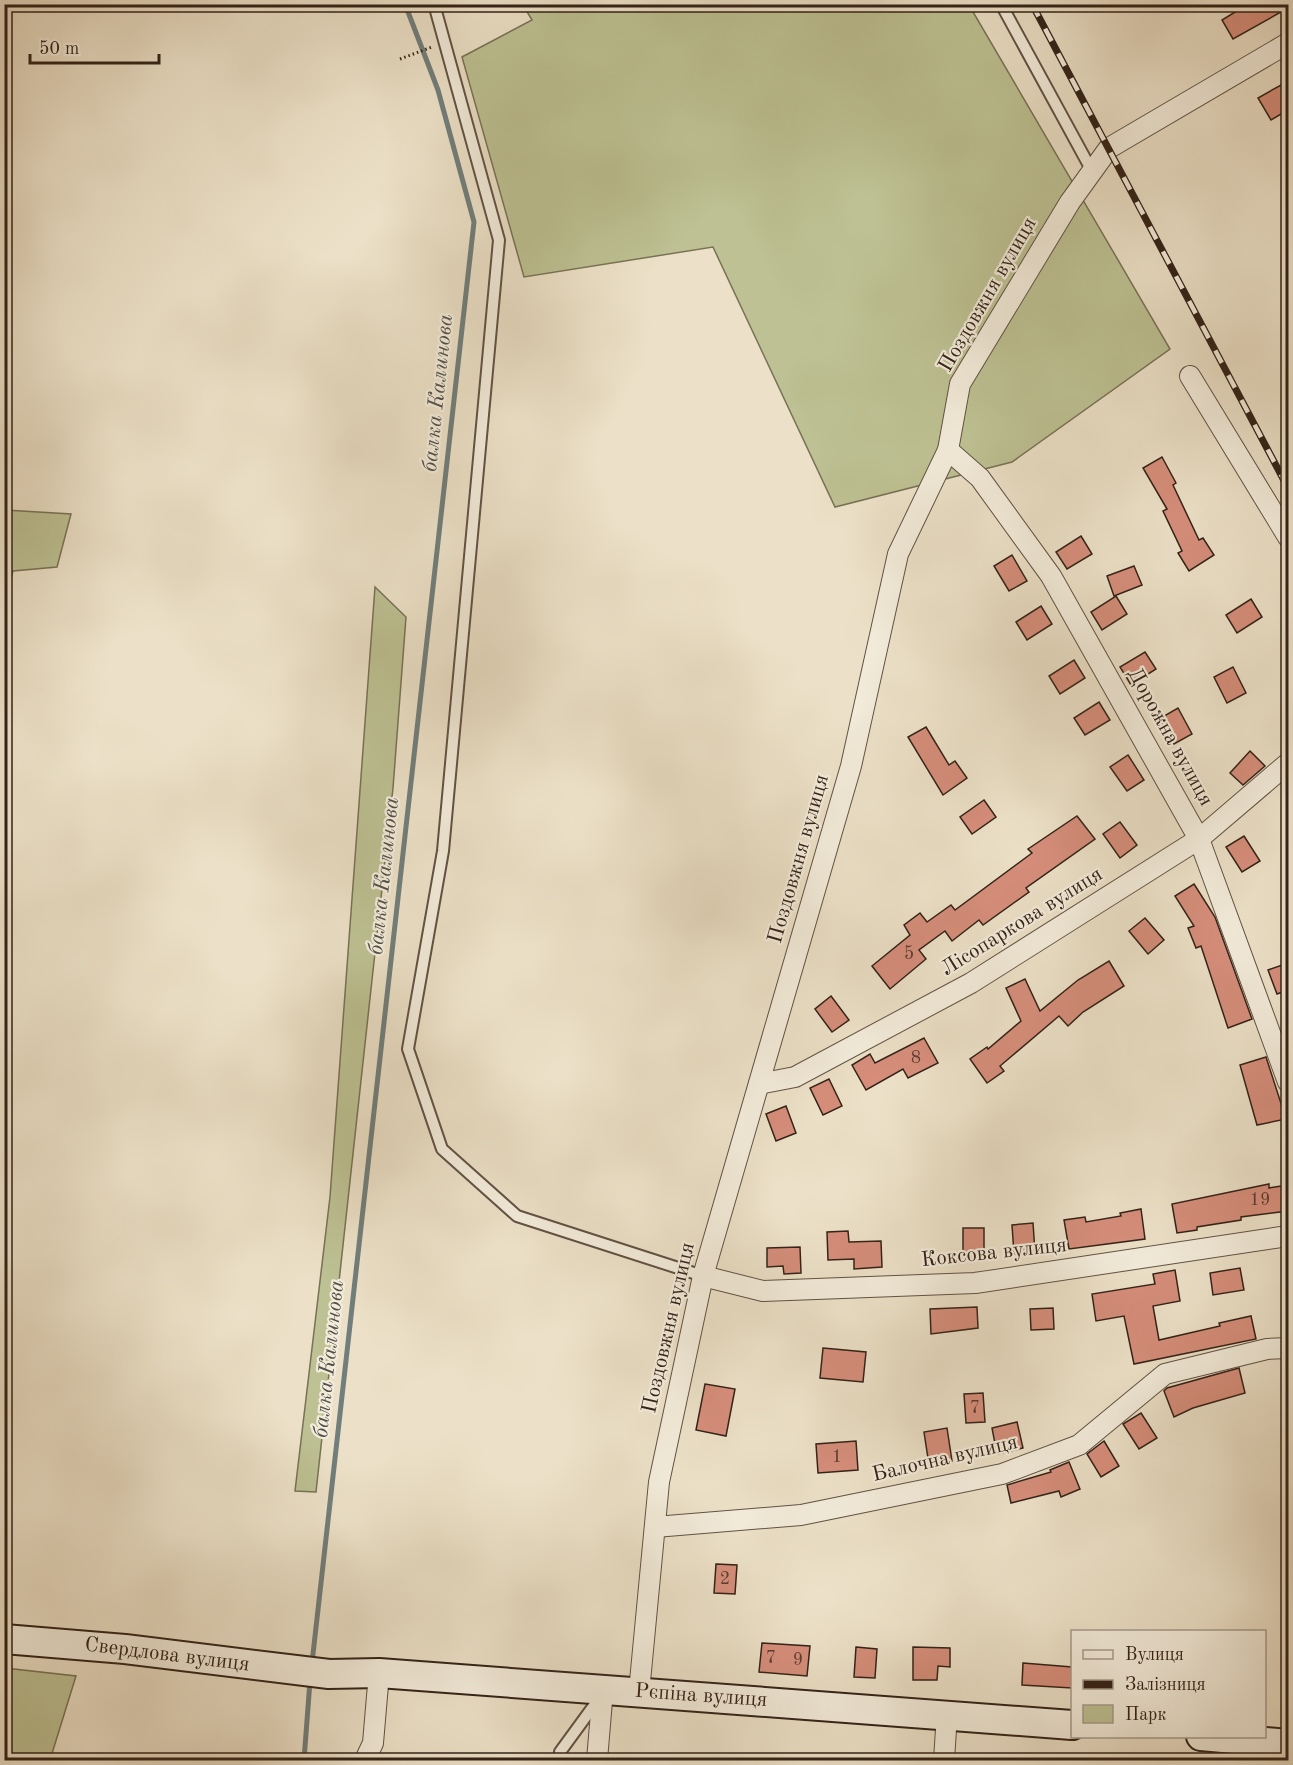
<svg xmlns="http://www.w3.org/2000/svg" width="1293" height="1765" viewBox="0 0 1293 1765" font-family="'Old Standard TT',serif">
<rect width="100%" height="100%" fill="#ece1c8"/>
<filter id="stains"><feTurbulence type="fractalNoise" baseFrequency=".00333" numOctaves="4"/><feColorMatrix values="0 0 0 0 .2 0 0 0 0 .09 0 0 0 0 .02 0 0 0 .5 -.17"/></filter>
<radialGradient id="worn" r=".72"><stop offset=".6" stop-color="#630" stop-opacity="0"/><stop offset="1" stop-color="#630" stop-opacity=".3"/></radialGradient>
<g fill="#bdc193" stroke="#787256" stroke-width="1.5">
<path d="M 523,5 L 969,5 L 1170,349 L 1012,462 L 835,507 L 713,247 L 524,277 L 462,57 L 532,20 Z"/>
<path d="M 5,510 L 71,514 L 57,567 L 13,571 L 5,599 Z"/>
<path d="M 375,587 L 406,617 L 393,788 L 316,1492 L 295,1491 L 330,1197 Z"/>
<path d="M 5,1668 L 76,1676 L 50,1760 L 5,1760 Z"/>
</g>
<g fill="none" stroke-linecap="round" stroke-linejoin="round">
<g stroke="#717e7b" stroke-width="5">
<path d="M 312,1663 L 474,222 L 438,90 L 405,4"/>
<path d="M 304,1760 L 310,1681"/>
</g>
</g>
<g fill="#d68e7b" stroke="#332218" stroke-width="1.5">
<path d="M 1248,4 L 1288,4 L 1288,8 L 1233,39 L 1222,20 Z"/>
<path d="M 1281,85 L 1288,98 L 1288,110 L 1271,120 L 1258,98 Z"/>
<path d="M 1162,457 L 1176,483 L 1173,485 L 1199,540 L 1203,538 L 1214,555 L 1189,571 L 1178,553 L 1182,551 L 1163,511 L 1167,509 L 1143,468 Z"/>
<path d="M 1081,536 L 1092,554 L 1067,569 L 1056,552 Z"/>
<path d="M 1012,555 L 1027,581 L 1009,591 L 994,566 Z"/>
<path d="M 1134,566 L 1142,585 L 1114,596 L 1107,576 Z"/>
<path d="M 1116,596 L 1127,614 L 1102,630 L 1091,612 Z"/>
<path d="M 1251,599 L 1262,617 L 1237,633 L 1226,615 Z"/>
<path d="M 1041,606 L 1052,624 L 1027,640 L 1016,622 Z"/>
<path d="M 1145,652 L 1156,669 L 1131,685 L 1120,667 Z"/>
<path d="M 1074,660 L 1085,678 L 1060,694 L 1049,676 Z"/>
<path d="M 1233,667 L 1246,693 L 1227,703 L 1214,677 Z"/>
<path d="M 1099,702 L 1110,720 L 1085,735 L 1074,718 Z"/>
<path d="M 1178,708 L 1192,734 L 1174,744 L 1159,719 Z"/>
<path d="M 926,727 L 949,765 L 955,761 L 967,778 L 943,795 L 908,737 Z"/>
<path d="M 1250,751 L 1265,766 L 1243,785 L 1230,773 Z"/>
<path d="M 1128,755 L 1144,780 L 1127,791 L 1110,767 Z"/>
<path d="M 984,800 L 996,817 L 972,834 L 960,817 Z"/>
<path d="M 1077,816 L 1095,839 L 1026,888 L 1029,892 L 983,925 L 979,920 L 952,941 L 945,931 L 919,950 L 926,959 L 890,989 L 872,966 L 910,935 L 904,925 L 920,913 L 927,922 L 951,905 L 955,910 L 1032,853 L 1028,849 Z"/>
<path d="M 1120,822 L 1137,845 L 1120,858 L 1103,834 Z"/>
<path d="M 1244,836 L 1260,861 L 1242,872 L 1226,847 Z"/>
<path d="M 1194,884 L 1215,917 L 1252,1019 L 1228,1028 L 1201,946 L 1196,948 L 1188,928 L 1194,926 L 1175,896 Z"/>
<path d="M 1145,918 L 1164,940 L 1148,954 L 1129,931 Z"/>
<path d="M 1109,961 L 1124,986 L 1083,1012 L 1068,1026 L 1059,1016 L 1000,1066 L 1004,1071 L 987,1083 L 970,1059 L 987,1047 L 988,1049 L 1021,1021 L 1006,988 L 1025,979 L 1040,1011 L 1078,980 Z"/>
<path d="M 1288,963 L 1288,990 L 1277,994 L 1268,970 Z"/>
<path d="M 831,996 L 849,1020 L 832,1032 L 815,1009 Z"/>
<path d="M 924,1038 L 938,1063 L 908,1078 L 903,1069 L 866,1090 L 852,1065 L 870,1054 L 875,1063 Z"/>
<path d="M 1266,1057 L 1286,1119 L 1257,1125 L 1240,1065 Z"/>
<path d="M 829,1079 L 842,1106 L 823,1115 L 810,1088 Z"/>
<path d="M 786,1106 L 796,1133 L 776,1141 L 766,1114 Z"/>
<path d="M 1269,1184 L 1269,1188 L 1288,1185 L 1288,1211 L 1241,1217 L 1241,1220 L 1197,1227 L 1197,1230 L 1177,1233 L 1172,1204 Z"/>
<path d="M 1141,1209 L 1145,1239 L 1069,1249 L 1064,1220 L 1085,1217 L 1086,1222 L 1121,1216 L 1120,1213 Z"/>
<path d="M 1033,1223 L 1035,1252 L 1014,1254 L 1012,1225 Z"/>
<rect x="963" y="1228" width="21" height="29"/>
<path d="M 848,1231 L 849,1242 L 881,1241 L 882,1267 L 854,1269 L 854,1259 L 828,1260 L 827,1232 Z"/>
<path d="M 800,1247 L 801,1273 L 784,1274 L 783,1266 L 767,1267 L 767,1248 Z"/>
<path d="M 1240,1268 L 1244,1290 L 1213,1295 L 1210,1273 Z"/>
<path d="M 1175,1270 L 1180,1301 L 1153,1306 L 1159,1340 L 1220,1326 L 1219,1323 L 1251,1316 L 1256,1339 L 1134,1364 L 1124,1316 L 1096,1321 L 1092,1294 L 1155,1284 L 1153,1274 Z"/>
<path d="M 977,1307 L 978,1328 L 931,1334 L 930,1309 Z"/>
<path d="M 1053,1308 L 1054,1329 L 1031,1330 L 1030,1309 Z"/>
<path d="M 823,1348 L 866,1352 L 863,1382 L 820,1378 Z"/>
<path d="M 1239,1368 L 1245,1393 L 1193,1408 L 1174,1417 L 1164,1391 L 1167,1388 Z"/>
<path d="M 705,1384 L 735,1389 L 726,1436 L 696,1430 Z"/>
<path d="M 983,1393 L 985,1422 L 966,1423 L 964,1394 Z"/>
<path d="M 1141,1413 L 1157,1438 L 1139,1449 L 1123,1424 Z"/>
<path d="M 1017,1422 L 1023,1448 L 997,1454 L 992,1428 Z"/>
<path d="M 947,1428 L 952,1461 L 929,1465 L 924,1432 Z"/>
<path d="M 856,1441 L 858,1470 L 818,1473 L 816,1444 Z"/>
<path d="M 1104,1441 L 1119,1466 L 1101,1477 L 1087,1454 Z"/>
<path d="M 1069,1462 L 1080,1489 L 1061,1497 L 1059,1491 L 1011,1503 L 1007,1485 L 1051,1472 L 1050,1470 Z"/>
<path d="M 716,1564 L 737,1565 L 735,1594 L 714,1593 Z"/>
<path d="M 762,1643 L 810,1646 L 807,1676 L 759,1672 Z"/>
<path d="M 856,1647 L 877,1649 L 875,1678 L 854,1677 Z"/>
<path d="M 913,1647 L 950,1648 L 950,1667 L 938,1666 L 937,1680 L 913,1680 Z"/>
<path d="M 1023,1663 L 1072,1667 L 1072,1688 L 1022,1685 Z"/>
</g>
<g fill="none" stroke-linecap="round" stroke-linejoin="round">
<defs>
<g id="lane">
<path d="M 434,4 L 499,240 L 443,851 L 408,1049 L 442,1149 L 517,1216 L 703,1276"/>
<path d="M 1001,4 L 1092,171"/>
<path d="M 559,1760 L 560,1752 L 598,1700"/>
</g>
<g id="street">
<path d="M 1190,376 L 1288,537"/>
<path d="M 948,450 L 980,478 L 1051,576 L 1199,839 L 1288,1082"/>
<path d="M 759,1084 L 795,1077 L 971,983 L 1199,839 L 1288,763"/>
<path d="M 703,1276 L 763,1291 L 975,1283 L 1288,1236"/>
<path d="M 655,1527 L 801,1515 L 1002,1474 L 1079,1445 L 1165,1374 L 1267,1349 L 1288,1348"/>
<path d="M 639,1692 L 659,1482 L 703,1276 L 851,766 L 898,554 L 948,450 L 960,384 L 1070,202 L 1109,148 L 1288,43"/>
<path d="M 365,1760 L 373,1743 L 379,1673"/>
<path d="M 597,1760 L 603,1689"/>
<path d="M 944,1760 L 947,1714"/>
</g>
<g id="secondary">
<path d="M 4,1639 L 125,1649 L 329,1674 L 379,1673 L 1072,1725"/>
<path d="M 1201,1736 L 1288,1744"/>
</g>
</defs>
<use href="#lane" stroke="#615244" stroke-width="14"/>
<use href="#street" stroke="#615244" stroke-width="22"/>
<use href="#secondary" stroke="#332218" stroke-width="32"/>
<path stroke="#332218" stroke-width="3" stroke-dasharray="1.5 3" stroke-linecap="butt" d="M 400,59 L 432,47"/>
<use href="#lane" stroke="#f3ecdb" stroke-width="10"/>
<use href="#street" stroke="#f3ecdb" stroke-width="20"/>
<use href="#secondary" stroke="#f3ecdb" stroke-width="28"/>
<defs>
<path id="rail" d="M 1032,4 L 1288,488"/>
</defs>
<use href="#rail" stroke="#332218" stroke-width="7"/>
<use href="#rail" stroke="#f3ecdb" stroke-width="4.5" stroke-dasharray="14" stroke-linecap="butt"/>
</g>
<g text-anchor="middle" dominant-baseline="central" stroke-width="4.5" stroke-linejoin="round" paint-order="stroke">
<g font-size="18" fill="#5c3d31">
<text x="909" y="954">5</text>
<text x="916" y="1058">8</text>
<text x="1260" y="1200">19</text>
<text x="975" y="1408">7</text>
<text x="837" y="1457">1</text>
<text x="725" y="1579">2</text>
<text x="771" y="1658">7</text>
<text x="798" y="1660">9</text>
</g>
<g font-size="21" fill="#332218" stroke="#f3ecdb">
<text transform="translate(988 295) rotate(-60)">Поздовжня вулиця</text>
<text transform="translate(1170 737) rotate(61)">Дорожна вулиця</text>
<text transform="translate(799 859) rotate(-74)">Поздовжня вулиця</text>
<text transform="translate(1022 922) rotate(-32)">Лісопаркова вулиця</text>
<text transform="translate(994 1253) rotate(-6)">Коксова вулиця</text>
<text transform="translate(669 1328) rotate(-77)">Поздовжня вулиця</text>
<text transform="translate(945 1459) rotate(-13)">Балочна вулиця</text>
<text transform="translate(167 1655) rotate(7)">Свердлова вулиця</text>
<text transform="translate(701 1696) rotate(4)">Рєпіна вулиця</text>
</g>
<g font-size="22" font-style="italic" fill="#52504a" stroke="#f3ecdb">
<text transform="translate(438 393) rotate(-84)">балка Калинова</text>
<text transform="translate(384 876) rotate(-84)">балка Калинова</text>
<text transform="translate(329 1359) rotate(-84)">балка Калинова</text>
</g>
</g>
<rect width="1293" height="1765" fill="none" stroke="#ece1c8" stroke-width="24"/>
<rect x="6" y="6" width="1281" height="1753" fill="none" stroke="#332218" stroke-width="3"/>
<rect x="12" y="12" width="1269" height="1741" fill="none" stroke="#332218" stroke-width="1.5"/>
<rect x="1071" y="1630" width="195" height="108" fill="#f3ecdb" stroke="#a69b8d" stroke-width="1.5"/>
<rect x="1083" y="1650" width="30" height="9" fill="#f3ecdb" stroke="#a69b8d" stroke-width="1.5"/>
<text x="1125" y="1660" font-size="18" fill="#332218">Вулиця</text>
<rect x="1083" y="1680" width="30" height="9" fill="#332218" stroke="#a69b8d" stroke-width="1.5"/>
<text x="1125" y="1690" font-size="18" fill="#332218">Залізниця</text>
<rect x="1083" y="1705" width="30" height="18" fill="#bdc193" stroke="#a69b8d" stroke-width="1.5"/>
<text x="1125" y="1720" font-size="18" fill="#332218">Парк</text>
<path d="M30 54v9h129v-9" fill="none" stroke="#332218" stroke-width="3"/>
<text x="39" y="54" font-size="18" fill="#332218" stroke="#f3ecdb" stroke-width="4.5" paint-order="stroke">50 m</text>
<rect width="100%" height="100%" filter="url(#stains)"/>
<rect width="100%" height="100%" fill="url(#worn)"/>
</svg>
